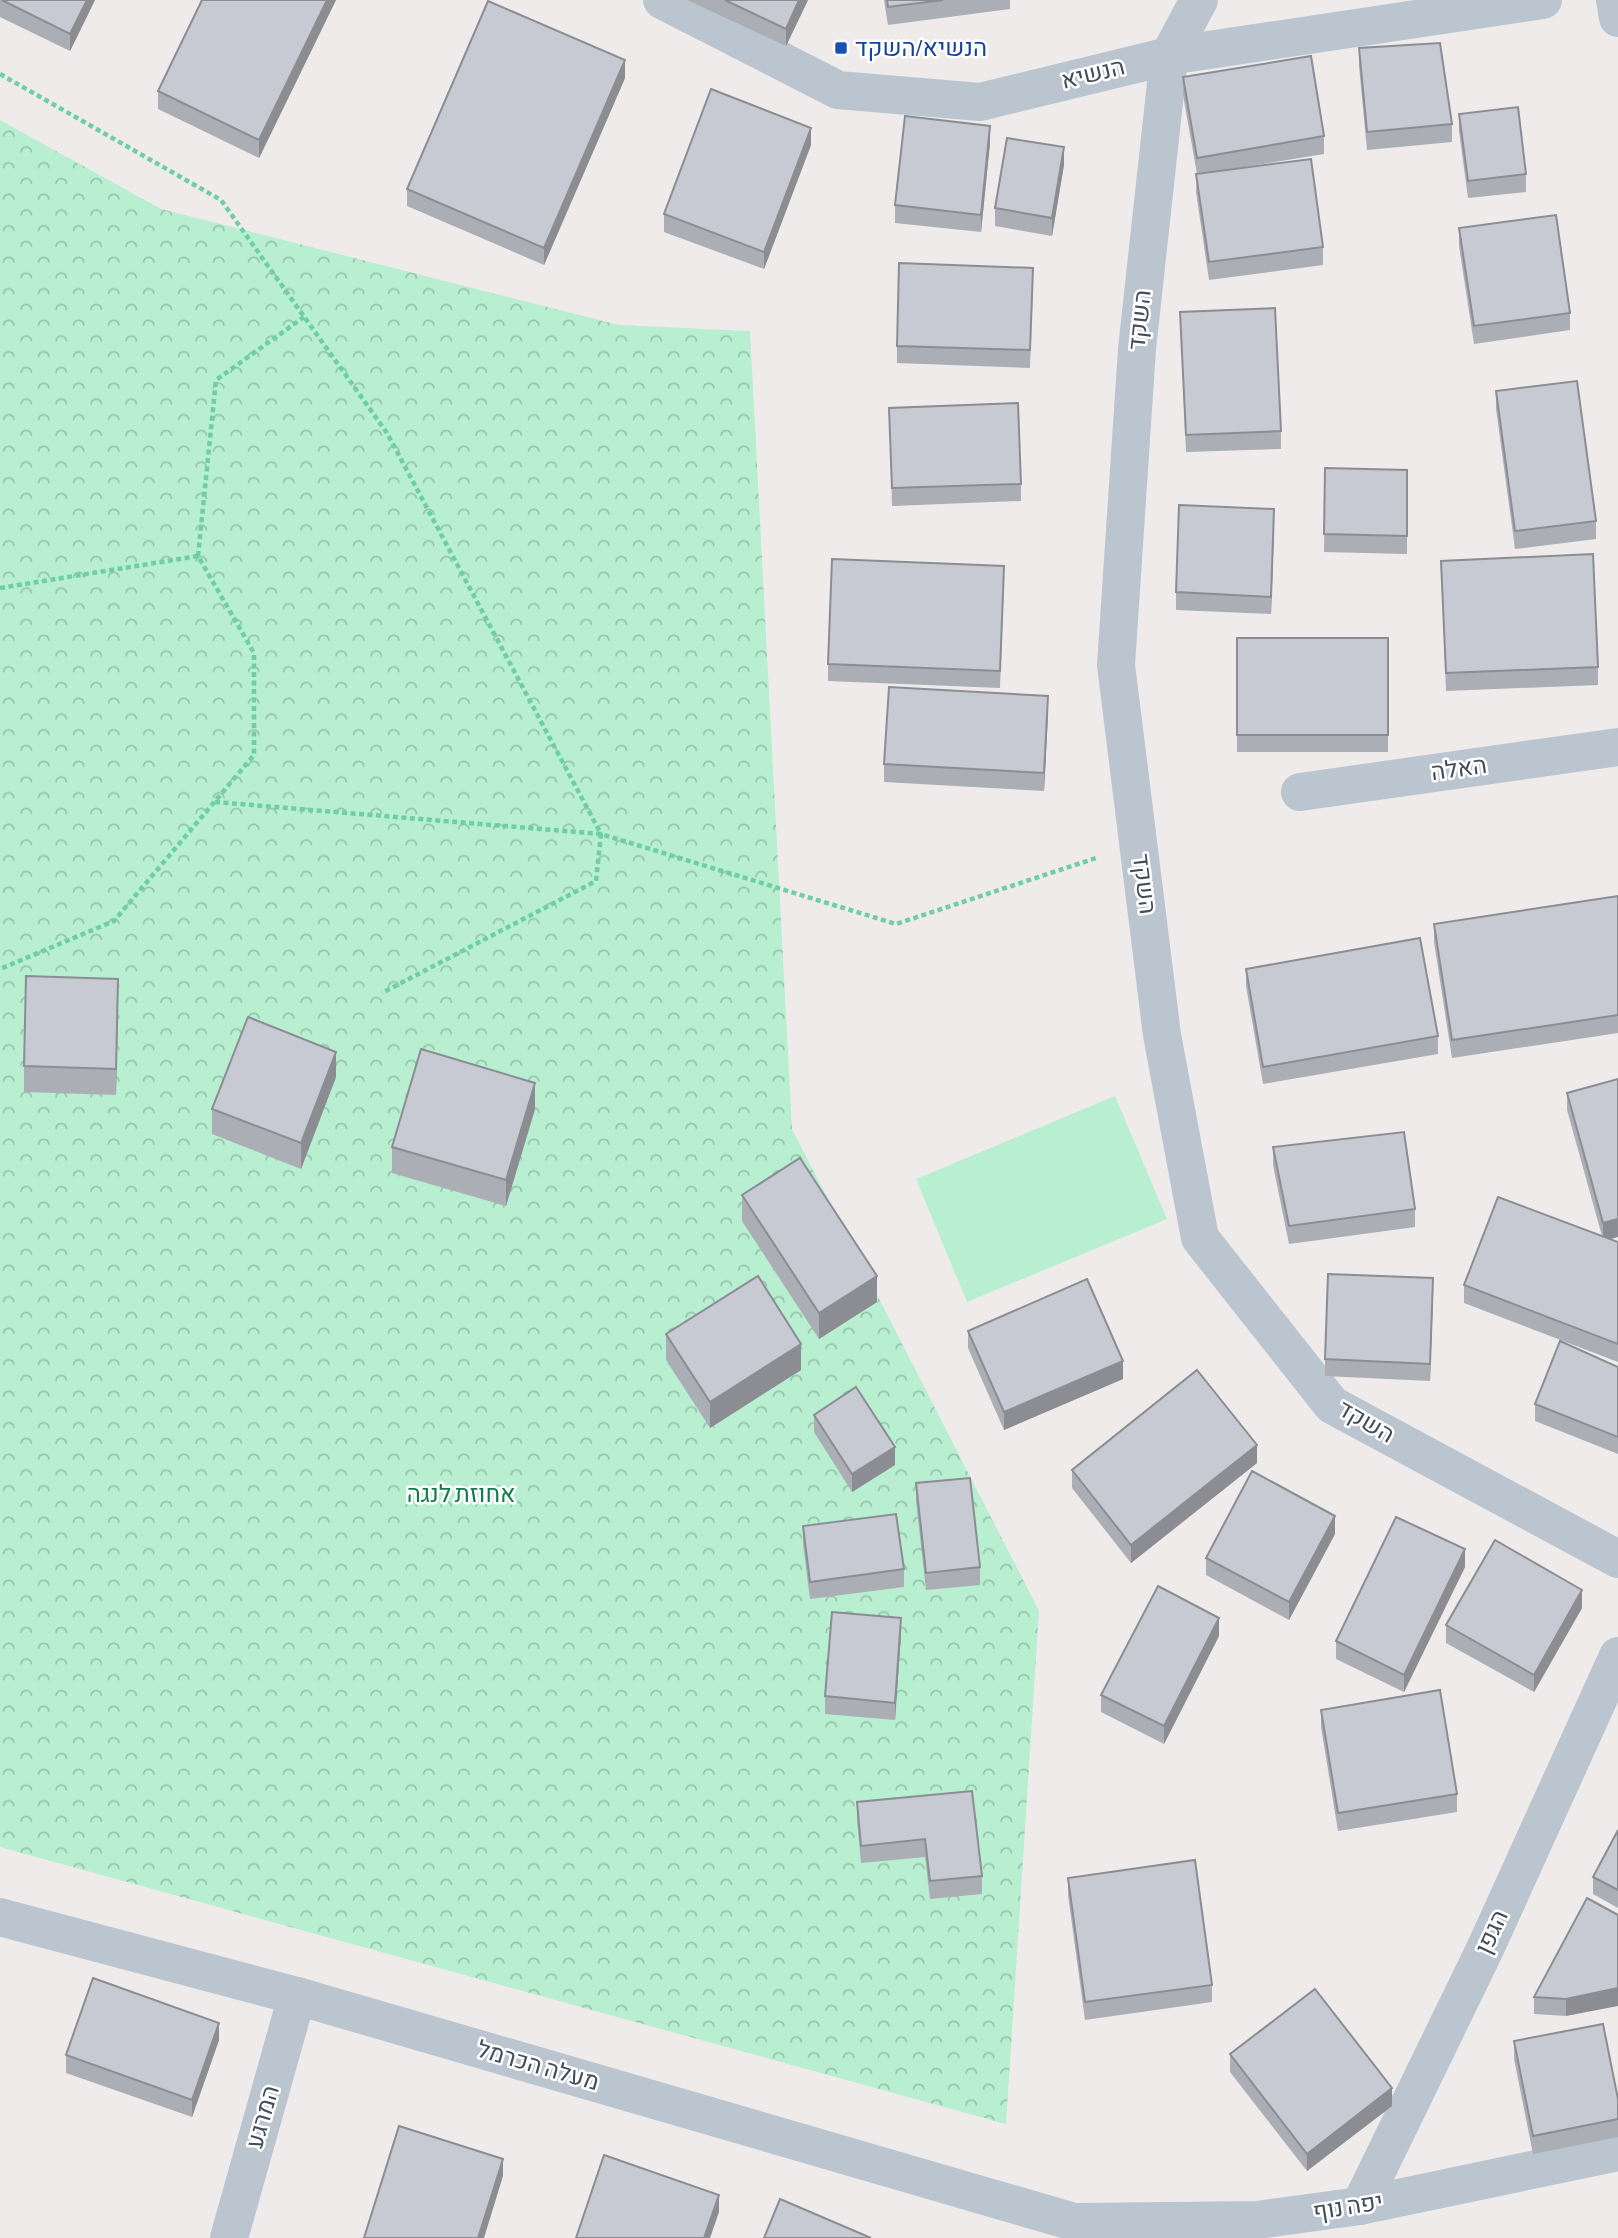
<svg xmlns="http://www.w3.org/2000/svg" width="1618" height="2238" viewBox="0 0 1618 2238" font-family="'Sofia Sans Condensed',Heebo,sans-serif">
<defs>
<pattern id="forest-crowns" width="20" height="18" patternUnits="userSpaceOnUse" patternTransform="scale(1.75)"><rect width="20" height="18" fill="#b7efd0"/><path d="M2 6a3 3 0 1 1 6 0M12 15a3 3 0 1 1 6 0" fill="none" stroke="#96c4ac"/></pattern>
</defs>
<rect width="100%" height="100%" fill="#efebeb"/>
<path fill="#b7efd0" d="M 1115,1096 L 1167,1219 L 967,1302 L 916,1179 Z"/>
<path fill="url(#forest-crowns)" d="M 0,120 L 161,209 L 619,325 L 750,331 L 792,1129 L 1039,1611 L 1006,2124 L 0,1847 Z"/>
<g fill="none" stroke-linecap="round" stroke-linejoin="round">
<g stroke="#6ecea5" stroke-width="4.5" stroke-dasharray="5 3.5" stroke-linecap="butt">
<path d="M 0,74 L 221,200 L 387,433 L 601,834 L 596,881 L 382,993"/>
<path d="M 198,556 L 216,380 L 304,317"/>
<path d="M 0,588 L 198,556 L 254,653 L 254,755 L 114,921 L 0,969"/>
<path d="M 215,802 L 601,834 L 896,924 L 1099,857"/>
</g>
<g stroke="#bbc5cf" stroke-width="38">
<path d="M 662,0 L 838,90 L 980,102 L 1169,56 L 1543,0"/>
<path d="M 1199,0 L 1169,56 L 1137,349 L 1116,665 L 1162,1035 L 1200,1238 L 1332,1405 L 1618,1559"/>
<path d="M 1615,0 L 1618,18"/>
<path d="M 1300,792 L 1618,747"/>
<path d="M 0,1917 L 297,1996 L 1074,2222 L 1257,2220 L 1360,2206 L 1618,2152"/>
<path d="M 1360,2206 L 1485,1949 L 1618,1656"/>
<path d="M 229,2238 L 297,1996"/>
</g>
</g>
<g fill="#abaeb5">
<path d="M 0,0 L 95,0 L 70,51 L 0,17 Z"/>
<path d="M 336,0 L 259,158 L 158,109 L 158,91 Z"/>
<path d="M 687,0 L 808,0 L 786,46 Z"/>
<path d="M 884,0 L 1010,0 L 1010,9 L 888,25 Z"/>
<path d="M 1359,48 L 1452,124 L 1452,142 L 1367,150 L 1359,66 Z"/>
<path d="M 1183,77 L 1324,136 L 1324,154 L 1232,169 L 1323,247 L 1323,265 L 1209,280 L 1196,192 L 1197,174 L 1183,95 Z"/>
<path d="M 625,78 L 544,265 L 407,206 L 407,189 Z"/>
<path d="M 1459,114 L 1526,174 L 1526,192 L 1468,198 L 1459,131 Z"/>
<path d="M 990,143 L 981,232 L 895,223 L 895,205 Z"/>
<path d="M 811,145 L 764,269 L 664,232 L 664,214 Z"/>
<path d="M 1064,165 L 1052,236 L 995,226 L 995,208 Z"/>
<path d="M 1459,228 L 1570,313 L 1570,330 L 1474,344 L 1459,246 Z"/>
<path d="M 1033,286 L 1030,368 L 897,363 L 897,346 Z"/>
<path d="M 1180,312 L 1281,431 L 1281,449 L 1186,452 Z"/>
<path d="M 1496,391 L 1596,521 L 1596,539 L 1515,549 L 1496,409 Z"/>
<path d="M 889,408 L 1021,484 L 1021,501 L 892,506 Z"/>
<path d="M 1325,468 L 1407,470 L 1407,554 L 1324,552 Z"/>
<path d="M 1274,527 L 1271,614 L 1176,610 L 1176,592 Z"/>
<path d="M 1441,561 L 1598,667 L 1598,685 L 1446,691 Z"/>
<path d="M 1004,583 L 1000,688 L 828,681 L 828,664 Z"/>
<rect x="1237" y="638" width="151" height="114"/>
<path d="M 1048,714 L 1044,791 L 884,782 L 884,764 Z"/>
<path d="M 1618,896 L 1618,1033 L 1452,1058 L 1434,942 L 1434,924 Z"/>
<path d="M 1246,969 L 1438,1036 L 1438,1054 L 1263,1084 L 1246,986 Z"/>
<path d="M 118,1004 L 116,1095 L 24,1092 L 24,1066 Z"/>
<path d="M 336,1077 L 301,1169 L 212,1134 L 212,1109 Z"/>
<path d="M 1567,1093 L 1610,1239 L 1618,1242 L 1618,1362 L 1464,1303 L 1464,1285 L 1602,1236 L 1567,1110 Z"/>
<path d="M 535,1109 L 506,1206 L 392,1173 L 392,1147 Z"/>
<path d="M 1273,1147 L 1415,1209 L 1415,1227 L 1289,1244 L 1273,1165 Z"/>
<path d="M 742,1195 L 877,1302 L 819,1339 L 742,1221 Z"/>
<path d="M 1433,1295 L 1430,1381 L 1325,1376 L 1325,1359 Z"/>
<path d="M 968,1331 L 1123,1379 L 1004,1430 L 968,1348 Z"/>
<path d="M 666,1334 L 801,1370 L 710,1428 L 666,1360 Z"/>
<path d="M 1618,1367 L 1618,1454 L 1535,1421 L 1535,1404 Z"/>
<path d="M 814,1415 L 895,1465 L 852,1492 L 814,1432 Z"/>
<path d="M 1257,1463 L 1131,1563 L 1072,1488 L 1072,1470 Z"/>
<path d="M 916,1483 L 980,1567 L 980,1585 L 926,1590 L 916,1501 Z"/>
<path d="M 803,1526 L 904,1569 L 904,1587 L 810,1599 L 803,1544 Z"/>
<path d="M 1335,1534 L 1289,1620 L 1206,1575 L 1206,1558 Z"/>
<path d="M 1465,1567 L 1404,1692 L 1336,1659 L 1336,1641 Z"/>
<path d="M 1582,1608 L 1534,1692 L 1446,1643 L 1446,1625 Z"/>
<path d="M 901,1635 L 895,1720 L 825,1714 L 825,1696 Z"/>
<path d="M 1219,1636 L 1164,1744 L 1101,1712 L 1101,1695 Z"/>
<path d="M 1321,1710 L 1457,1794 L 1457,1812 L 1338,1831 L 1321,1727 Z"/>
<path d="M 972,1791 L 982,1876 L 982,1894 L 930,1899 L 925,1857 L 861,1863 L 857,1820 L 857,1802 Z"/>
<path d="M 1618,1830 L 1618,1908 L 1593,1894 L 1593,1877 Z"/>
<path d="M 1068,1878 L 1212,1985 L 1212,2002 L 1085,2020 L 1068,1895 Z"/>
<path d="M 1618,1915 L 1566,2016 L 1534,2014 L 1534,1997 Z"/>
<path d="M 219,2040 L 192,2117 L 66,2073 L 66,2055 Z"/>
<path d="M 1514,2041 L 1618,2099 L 1618,2137 L 1533,2154 L 1514,2059 Z"/>
<path d="M 1230,2054 L 1392,2106 L 1307,2171 L 1230,2072 Z"/>
</g>
<g fill="#8b8d93">
<path d="M 87,0 L 95,0 L 70,51 L 70,34 Z"/>
<path d="M 327,0 L 336,0 L 259,158 L 259,140 Z"/>
<path d="M 799,0 L 808,0 L 786,46 L 786,29 Z"/>
<path d="M 625,60 L 625,78 L 544,265 L 544,248 Z"/>
<path d="M 990,126 L 990,143 L 981,232 L 981,215 Z"/>
<path d="M 811,128 L 811,145 L 764,269 L 764,252 Z"/>
<path d="M 1064,147 L 1064,165 L 1052,236 L 1052,218 Z"/>
<path d="M 1274,509 L 1274,527 L 1271,614 L 1271,597 Z"/>
<path d="M 1048,696 L 1048,714 L 1044,791 L 1044,773 Z"/>
<path d="M 118,979 L 118,1004 L 116,1095 L 116,1069 Z"/>
<path d="M 336,1052 L 336,1077 L 301,1169 L 301,1143 Z"/>
<path d="M 535,1083 L 535,1109 L 506,1206 L 506,1180 Z"/>
<path d="M 1618,1219 L 1618,1237 L 1603,1241 L 1603,1223 Z"/>
<path d="M 877,1276 L 877,1302 L 819,1339 L 819,1313 Z"/>
<path d="M 1433,1278 L 1433,1295 L 1430,1381 L 1430,1364 Z"/>
<path d="M 801,1344 L 801,1370 L 710,1428 L 710,1402 Z"/>
<path d="M 1123,1361 L 1123,1379 L 1004,1430 L 1004,1412 Z"/>
<path d="M 1257,1445 L 1257,1463 L 1131,1563 L 1131,1545 Z"/>
<path d="M 895,1447 L 895,1465 L 852,1492 L 852,1474 Z"/>
<path d="M 1335,1516 L 1335,1534 L 1289,1620 L 1289,1602 Z"/>
<path d="M 1465,1549 L 1465,1567 L 1404,1692 L 1404,1675 Z"/>
<path d="M 1582,1590 L 1582,1608 L 1534,1692 L 1534,1675 Z"/>
<path d="M 901,1618 L 901,1635 L 895,1720 L 895,1703 Z"/>
<path d="M 1219,1618 L 1219,1636 L 1164,1744 L 1164,1726 Z"/>
<path d="M 1618,1988 L 1618,2006 L 1566,2016 L 1566,1999 Z"/>
<path d="M 219,2023 L 219,2040 L 192,2117 L 192,2100 Z"/>
<path d="M 1392,2088 L 1392,2106 L 1307,2171 L 1307,2154 Z"/>
<path d="M 503,2159 L 503,2176 L 484,2238 L 478,2238 Z"/>
<path d="M 719,2195 L 719,2212 L 710,2238 L 704,2238 Z"/>
</g>
<g fill="#c7cad2" stroke="#8b8d93" stroke-width="2">
<path d="M 2,0 L 87,0 L 70,34 Z"/>
<path d="M 202,0 L 327,0 L 259,140 L 158,91 Z"/>
<path d="M 725,0 L 799,0 L 786,29 Z"/>
<path d="M 887,0 L 943,0 L 888,7 Z"/>
<path d="M 488,1 L 625,60 L 544,248 L 407,189 Z"/>
<path d="M 1440,43 L 1452,124 L 1367,132 L 1359,48 Z"/>
<path d="M 1311,56 L 1324,136 L 1197,158 L 1183,77 Z"/>
<path d="M 711,89 L 811,128 L 764,252 L 664,214 Z"/>
<path d="M 1518,107 L 1526,174 L 1468,181 L 1459,114 Z"/>
<path d="M 905,116 L 990,126 L 981,215 L 895,205 Z"/>
<path d="M 1007,138 L 1064,147 L 1052,218 L 995,208 Z"/>
<path d="M 1311,159 L 1323,247 L 1209,262 L 1196,174 Z"/>
<path d="M 1556,215 L 1570,313 L 1474,326 L 1459,228 Z"/>
<path d="M 899,263 L 1033,268 L 1030,350 L 897,346 Z"/>
<path d="M 1275,308 L 1281,431 L 1186,435 L 1180,312 Z"/>
<path d="M 1577,381 L 1596,521 L 1515,531 L 1496,391 Z"/>
<path d="M 1018,403 L 1021,484 L 892,488 L 889,408 Z"/>
<path d="M 1325,468 L 1407,470 L 1407,536 L 1324,534 Z"/>
<path d="M 1179,505 L 1274,509 L 1271,597 L 1176,592 Z"/>
<path d="M 1593,554 L 1598,667 L 1446,673 L 1441,561 Z"/>
<path d="M 832,559 L 1004,566 L 1000,671 L 828,664 Z"/>
<rect x="1237" y="638" width="151" height="97"/>
<path d="M 889,687 L 1048,696 L 1044,773 L 884,764 Z"/>
<path d="M 1618,896 L 1618,1015 L 1452,1040 L 1434,924 Z"/>
<path d="M 1420,938 L 1438,1036 L 1263,1067 L 1246,969 Z"/>
<path d="M 26,976 L 118,979 L 116,1069 L 24,1066 Z"/>
<path d="M 248,1017 L 336,1052 L 301,1143 L 212,1109 Z"/>
<path d="M 421,1049 L 535,1083 L 506,1180 L 392,1147 Z"/>
<path d="M 1618,1079 L 1618,1219 L 1603,1223 L 1567,1093 Z"/>
<path d="M 1404,1132 L 1415,1209 L 1289,1226 L 1273,1147 Z"/>
<path d="M 800,1158 L 877,1276 L 819,1313 L 742,1195 Z"/>
<path d="M 1498,1197 L 1618,1242 L 1618,1344 L 1464,1285 Z"/>
<path d="M 1328,1274 L 1433,1278 L 1430,1364 L 1325,1359 Z"/>
<path d="M 758,1276 L 801,1344 L 710,1402 L 666,1334 Z"/>
<path d="M 1087,1279 L 1123,1361 L 1004,1412 L 968,1331 Z"/>
<path d="M 1560,1341 L 1618,1367 L 1618,1437 L 1535,1404 Z"/>
<path d="M 1197,1370 L 1257,1445 L 1131,1545 L 1072,1470 Z"/>
<path d="M 856,1387 L 895,1447 L 852,1474 L 814,1415 Z"/>
<path d="M 1252,1471 L 1335,1516 L 1289,1602 L 1206,1558 Z"/>
<path d="M 970,1478 L 980,1567 L 926,1573 L 916,1483 Z"/>
<path d="M 896,1514 L 904,1569 L 810,1582 L 803,1526 Z"/>
<path d="M 1396,1517 L 1465,1549 L 1404,1675 L 1336,1641 Z"/>
<path d="M 1495,1540 L 1582,1590 L 1534,1675 L 1446,1625 Z"/>
<path d="M 1158,1586 L 1219,1618 L 1164,1726 L 1101,1695 Z"/>
<path d="M 832,1612 L 901,1618 L 895,1703 L 825,1696 Z"/>
<path d="M 1440,1690 L 1457,1794 L 1338,1813 L 1321,1710 Z"/>
<path d="M 972,1791 L 982,1876 L 930,1881 L 925,1839 L 861,1846 L 857,1802 Z"/>
<path d="M 1618,1830 L 1618,1890 L 1593,1877 Z"/>
<path d="M 1195,1860 L 1212,1985 L 1085,2002 L 1068,1878 Z"/>
<path d="M 1587,1898 L 1618,1915 L 1618,1988 L 1566,1999 L 1534,1997 Z"/>
<path d="M 93,1978 L 219,2023 L 192,2100 L 66,2055 Z"/>
<path d="M 1315,1989 L 1392,2088 L 1307,2154 L 1230,2054 Z"/>
<path d="M 1603,2024 L 1618,2099 L 1618,2119 L 1533,2136 L 1514,2041 Z"/>
<path d="M 399,2126 L 503,2159 L 478,2238 L 364,2238 Z"/>
<path d="M 604,2155 L 719,2195 L 704,2238 L 576,2238 Z"/>
<path d="M 780,2199 L 871,2238 L 764,2238 Z"/>
</g>
<rect fill="#1a4fb4" stroke="#fff" stroke-width="2.5" x="834" y="41" width="14" height="14" rx="3.5"/>
<g text-anchor="middle" dominant-baseline="central" stroke-width="5" stroke-linejoin="round" paint-order="stroke">
<g font-size="24" fill="#164399" stroke="#fff" text-anchor="start">
<text x="855" y="48">הנשיא/השקד</text>
</g>
<g font-size="24" fill="#434d59" stroke="#fff">
<text transform="translate(1093 74) rotate(-14)">הנשיא</text>
<text transform="translate(1140 320) rotate(-84)">השקד</text>
<text transform="translate(1459 769) rotate(-8)">האלה</text>
<text transform="translate(1144 884) rotate(83)">השקד</text>
<text transform="translate(1366 1422) rotate(30)">השקד</text>
<text transform="translate(1492 1932) rotate(-65)">הגפן</text>
<text transform="translate(538 2066) rotate(16)">מעלה הכרמל</text>
<text transform="translate(263 2117) rotate(-74)">המרגע</text>
<text transform="translate(1348 2207) rotate(-9)">יפה נוף</text>
</g>
<g font-size="24" fill="#137b4f" stroke="#fff">
<text x="461" y="1494">אחוזת לנגה</text>
</g>
</g>
</svg>
